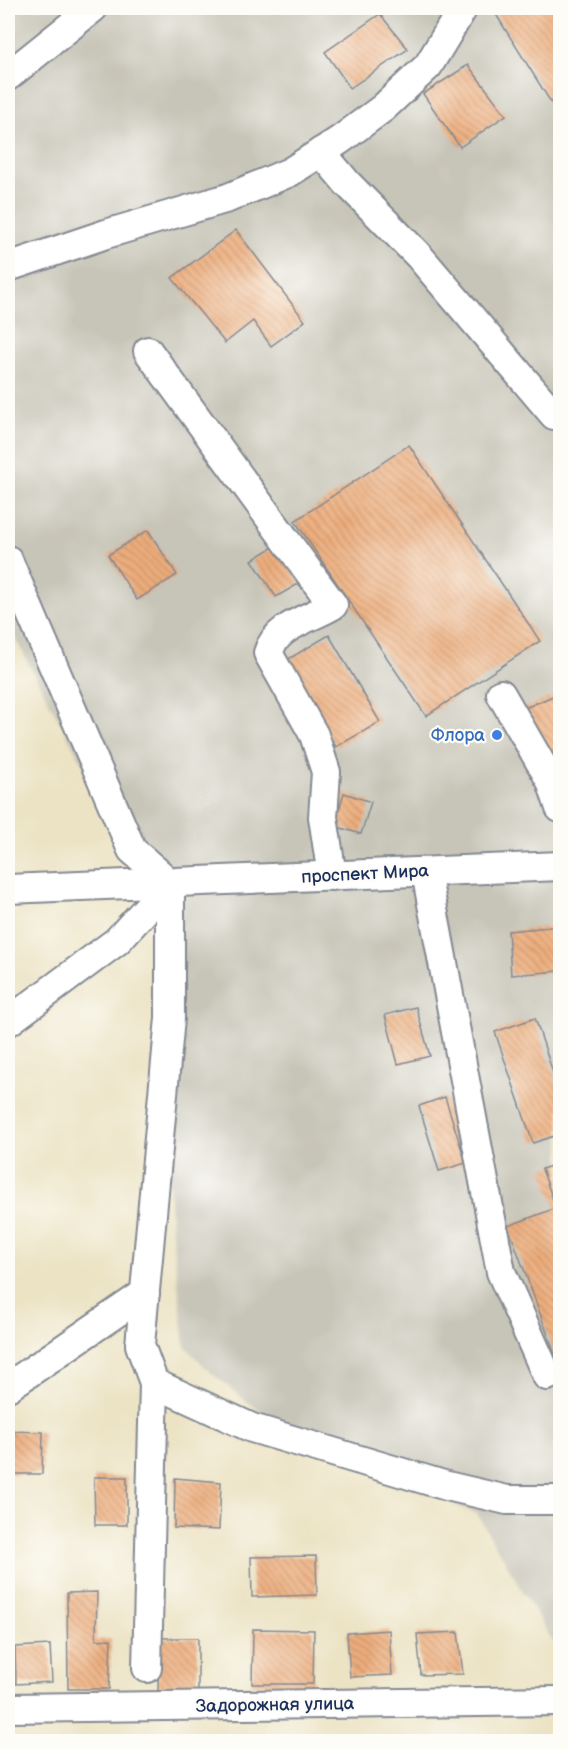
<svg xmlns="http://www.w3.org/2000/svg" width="568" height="1749" viewBox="0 0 568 1749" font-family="'Balsamiq Sans',sans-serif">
<defs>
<pattern id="building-back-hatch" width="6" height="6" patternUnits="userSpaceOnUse" patternTransform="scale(1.5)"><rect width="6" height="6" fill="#eead7b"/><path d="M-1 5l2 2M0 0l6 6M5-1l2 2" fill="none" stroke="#c08d68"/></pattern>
</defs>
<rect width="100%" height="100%" fill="#fdfcf7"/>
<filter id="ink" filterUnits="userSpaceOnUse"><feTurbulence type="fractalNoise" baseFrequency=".0167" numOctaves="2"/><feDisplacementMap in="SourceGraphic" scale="12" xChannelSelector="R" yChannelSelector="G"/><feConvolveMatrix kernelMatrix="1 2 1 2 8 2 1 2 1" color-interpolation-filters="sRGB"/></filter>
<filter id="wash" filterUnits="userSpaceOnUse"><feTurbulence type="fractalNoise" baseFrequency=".008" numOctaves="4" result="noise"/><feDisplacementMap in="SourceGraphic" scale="24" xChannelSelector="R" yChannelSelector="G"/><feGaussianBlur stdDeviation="1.35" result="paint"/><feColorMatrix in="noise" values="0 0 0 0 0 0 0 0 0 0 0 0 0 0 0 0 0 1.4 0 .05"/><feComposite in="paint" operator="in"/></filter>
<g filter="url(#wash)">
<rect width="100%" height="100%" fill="#ece3c4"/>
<path fill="#c7c5b8" d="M 8,8 L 560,8 L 560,1654 L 477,1514 L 293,1438 L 210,1372 L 185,1346 L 172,1234 L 151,893 L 8,625 Z"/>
<g id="blocks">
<g fill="url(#building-back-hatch)">
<path d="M 492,8 L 560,8 L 560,117 Z"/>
<path d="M 380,14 L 408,49 L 350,88 L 325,52 Z"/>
<path d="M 468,65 L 506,115 L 460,147 L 423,94 Z"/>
<path d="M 236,230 L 305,321 L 271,346 L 253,321 L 225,343 L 172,278 Z"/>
<path d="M 409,445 L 540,641 L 426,716 L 295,521 Z"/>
<path d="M 148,530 L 177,575 L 137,600 L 108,555 Z"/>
<path d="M 275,546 L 300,583 L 276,597 L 252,560 Z"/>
<path d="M 329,635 L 380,722 L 336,747 L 285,661 Z"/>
<path d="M 560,693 L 560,787 L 525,708 Z"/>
<path d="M 344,793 L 371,802 L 361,834 L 334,826 Z"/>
<path d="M 560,926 L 560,971 L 511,975 L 508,931 Z"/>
<path d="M 416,1007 L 430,1056 L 398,1064 L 385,1015 Z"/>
<path d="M 535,1018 L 560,1094 L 560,1134 L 533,1143 L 495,1032 Z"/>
<path d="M 445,1097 L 466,1163 L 439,1171 L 419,1106 Z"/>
<path d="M 560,1163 L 560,1368 L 508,1226 L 556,1208 L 542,1169 Z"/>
<path d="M 8,1431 L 43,1432 L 42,1474 L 8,1474 Z"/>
<path d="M 94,1477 L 127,1477 L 127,1525 L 95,1525 Z"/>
<path d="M 175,1478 L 221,1482 L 219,1530 L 174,1528 Z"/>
<path d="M 316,1556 L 317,1595 L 252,1597 L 251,1557 Z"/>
<path d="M 97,1592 L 96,1640 L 111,1639 L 109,1689 L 68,1689 L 67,1593 Z"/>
<path d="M 253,1629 L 314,1630 L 313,1684 L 252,1684 Z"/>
<path d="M 389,1630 L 392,1675 L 350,1677 L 347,1633 Z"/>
<path d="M 458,1632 L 463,1674 L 421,1675 L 417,1634 Z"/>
<path d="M 159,1638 L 198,1638 L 198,1694 L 158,1693 Z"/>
<path d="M 50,1645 L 52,1682 L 16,1684 L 15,1647 Z"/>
</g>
</g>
</g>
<g filter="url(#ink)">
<use href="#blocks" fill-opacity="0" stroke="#848991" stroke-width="1.5"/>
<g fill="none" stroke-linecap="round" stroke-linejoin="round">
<defs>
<g id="minor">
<path d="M 8,76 L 93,8"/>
<path d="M 321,152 L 347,183 L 419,256 L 554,415"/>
<path d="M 8,267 L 106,234 L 228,198 L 290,172 L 340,140 L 383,108 L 428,66 L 463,8"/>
<path d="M 148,351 L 333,605 C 310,619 276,625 268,653 L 314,735 L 326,772 L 323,817 L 332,876"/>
<path d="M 8,560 L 132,850 L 170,883 L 170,1018 L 140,1345 L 154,1383 L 252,1428 L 447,1486 L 507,1500 L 560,1500"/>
<path d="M 501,694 L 551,781 L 560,808"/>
<path d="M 426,872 L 501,1272 L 547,1376"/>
<path d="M 8,889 L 560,866"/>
<path d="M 8,1022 L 117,941 L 170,883"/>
<path d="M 8,1387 L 145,1293"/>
<path d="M 147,1668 L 154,1383"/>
<path d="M 8,1708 L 560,1701"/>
</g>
</defs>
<use href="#minor" stroke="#848991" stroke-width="32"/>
<use href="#minor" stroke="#fff" stroke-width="28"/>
</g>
</g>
<circle fill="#3f7fe0" stroke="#fdfcf7" stroke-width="2" cx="497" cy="735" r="6"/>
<g text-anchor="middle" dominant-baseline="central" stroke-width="4.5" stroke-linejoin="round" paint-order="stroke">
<g font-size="18" fill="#366cbe" stroke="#fdfcf7" text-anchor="end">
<text x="485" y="735">Флора</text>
</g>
<g font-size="18" fill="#1b2f5e" stroke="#fdfcf7">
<text transform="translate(365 874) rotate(-3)">проспект Мира</text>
<text transform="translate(275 1705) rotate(-1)">Задорожная улица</text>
</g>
</g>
<rect width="568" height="1749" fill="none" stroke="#fdfcf7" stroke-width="30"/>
</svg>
